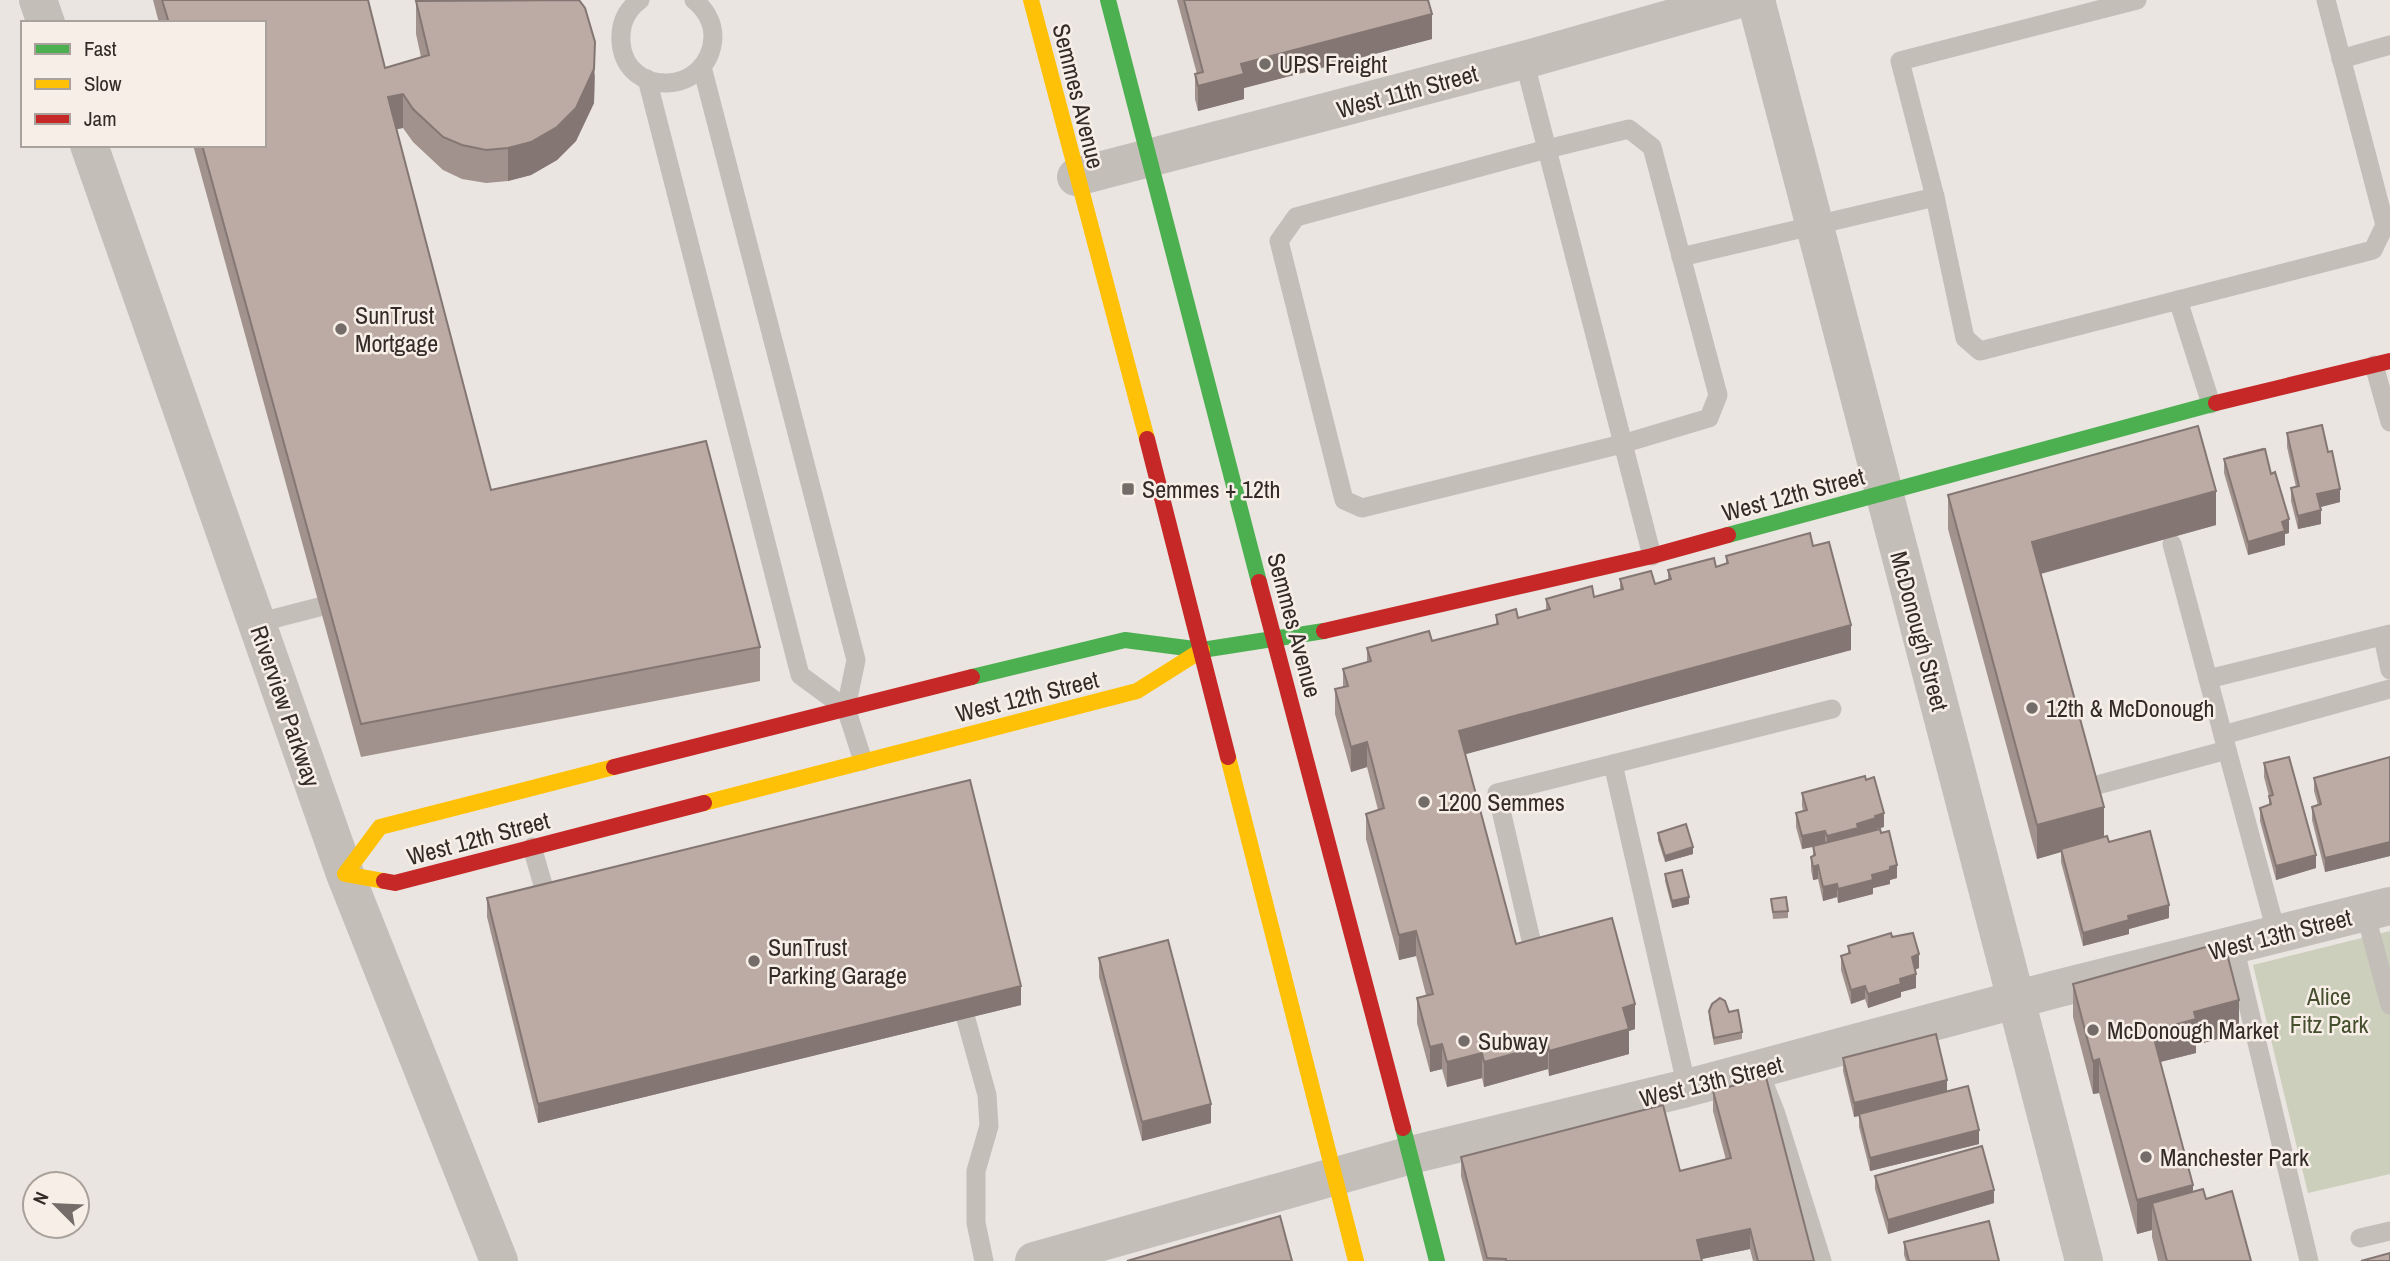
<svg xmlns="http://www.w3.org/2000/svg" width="2390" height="1261" viewBox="0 0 2390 1261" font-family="'Archivo Narrow',sans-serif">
<rect width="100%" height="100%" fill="#eae5e0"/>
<path fill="#cccfbb" d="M 2390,931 L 2390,1174 L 2308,1193 L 2253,965 Z"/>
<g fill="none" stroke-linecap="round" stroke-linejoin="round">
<g stroke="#c4beb9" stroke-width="19">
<path d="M 640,0 C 626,10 620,25 621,42 C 625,99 710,96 713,37 C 713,22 705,9 694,0"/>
<path d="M 2341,59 L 2390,45"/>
<path d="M 1524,60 L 1652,556"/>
<path d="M 702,67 L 856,660 L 846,708 L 863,761"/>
<path d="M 647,79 L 800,675 L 845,708"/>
<path d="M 1629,129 L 1652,147 L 1718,395 L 1709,418 L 1622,444 L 1362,508 L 1344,500 L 1279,241 L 1296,217 L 1547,149 Z"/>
<path d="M 1935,197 L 1965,338 L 1980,351 L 2373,250 L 2385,225 L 2326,0"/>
<path d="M 1681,257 L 1935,197 L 1900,61 L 2137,0"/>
<path d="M 2178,300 L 2211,404"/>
<path d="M 2374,365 L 2390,422"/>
<path d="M 2172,544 L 2223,735"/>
<path d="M 257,623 L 319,607"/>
<path d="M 2383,637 L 2390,670"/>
<path d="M 2208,679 L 2390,634"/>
<path d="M 2101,784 L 2227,750"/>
<path d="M 532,847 L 548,902"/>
<path d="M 2365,912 L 2390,1005"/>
<path d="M 2277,935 L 2223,735 L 2390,689"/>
<path d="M 1532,944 L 1497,793 L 1613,764"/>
<path d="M 2234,946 L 2309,1261"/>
<path d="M 966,1019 L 987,1095 L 989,1126 L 976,1171 L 976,1223 L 984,1261"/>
<path d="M 1765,1086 L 1776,1114 L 1822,1261"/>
<path d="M 1687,1088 L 1613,764 L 1832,709"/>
<path d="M 2360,1238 L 2390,1231"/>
</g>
<g stroke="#c4beb9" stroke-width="38">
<path d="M 38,0 L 46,23"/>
<path d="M 1756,0 L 2084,1261"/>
<path d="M 89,145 L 345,874 L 499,1261"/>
<path d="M 1076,177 L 1524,60 L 1736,0"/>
<path d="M 1034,1261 L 1411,1155 L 1687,1088 L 2056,989 L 2390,906"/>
</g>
<g stroke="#4caf50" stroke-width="16">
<path d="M 1108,0 L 1259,582"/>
<path d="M 1728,535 L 2216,403"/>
<path d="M 972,677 L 1125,640 L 1202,650 L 1324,631"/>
<path d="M 1403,1128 L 1437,1261"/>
</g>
<g stroke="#ffc107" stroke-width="16">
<path d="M 1031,0 L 1147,439"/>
<path d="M 1228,757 L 1356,1261"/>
<path d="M 704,803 L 1137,691 L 1202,650"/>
<path d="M 384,881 L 345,874 L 380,827 L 614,767"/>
</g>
<g stroke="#c62828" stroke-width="16">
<path d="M 2216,403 L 2390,361"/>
<path d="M 1147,439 L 1228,757"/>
<path d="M 1259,582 L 1403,1128"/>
<path d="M 1324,631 L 1652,556 L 1728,535"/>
<path d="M 614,767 L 972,677"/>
<path d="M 384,881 L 395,883 L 704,803"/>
</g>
</g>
<g fill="#a2928d">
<path d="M 153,0 L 368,0 L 385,68 L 421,57 L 416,34 L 416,1 L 595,75 L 594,103 L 576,141 L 557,160 L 531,175 L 508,181 L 486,183 L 462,179 L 443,170 L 413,142 L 403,128 L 396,129 L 491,490 L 760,647 L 760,681 L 361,757 L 193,145 L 264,145 L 264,23 L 159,23 Z"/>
<path d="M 1177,0 L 1428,0 L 1432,39 L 1244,88 L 1244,99 L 1198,111 L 1195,99 L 1195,74 L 1197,74 Z"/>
<path d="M 2287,433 L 2340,502 L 2320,507 L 2321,524 L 2298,529 L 2291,501 L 2291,488 L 2296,487 L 2287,447 Z"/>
<path d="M 2224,459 L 2227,459 L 2271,474 L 2289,533 L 2285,534 L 2285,545 L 2248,555 L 2224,473 Z"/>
<path d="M 1948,495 L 2216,525 L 2041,574 L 2104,837 L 2169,918 L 2129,929 L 2129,934 L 2083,946 L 2061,862 L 2061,852 L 2037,859 L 1948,529 Z"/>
<path d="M 1813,546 L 1851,650 L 1465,754 L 1516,944 L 1635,1029 L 1629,1031 L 1629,1054 L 1549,1076 L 1548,1069 L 1484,1087 L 1482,1078 L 1447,1087 L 1442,1069 L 1430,1072 L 1417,1023 L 1417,998 L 1426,995 L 1416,956 L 1399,960 L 1366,839 L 1366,814 L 1378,810 L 1367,767 L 1351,772 L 1335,714 L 1335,689 L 1343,687 L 1343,669 L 1367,662 L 1367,648 L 1432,641 L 1496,624 L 1496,615 L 1518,618 L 1546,610 L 1546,599 L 1594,597 L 1620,590 L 1620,579 L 1655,584 L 1668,580 L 1668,570 L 1716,567 L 1726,564 L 1726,556 Z"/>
<path d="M 2390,757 L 2390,856 L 2325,872 L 2312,820 L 2312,807 L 2318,805 L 2314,791 L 2314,778 Z"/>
<path d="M 2264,763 L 2316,868 L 2276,880 L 2260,821 L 2260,808 L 2269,805 L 2269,796 L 2264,777 Z"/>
<path d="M 1802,793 L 1884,827 L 1876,829 L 1876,830 L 1897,878 L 1890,880 L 1890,884 L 1873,888 L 1873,894 L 1838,903 L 1837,897 L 1823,901 L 1818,879 L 1813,880 L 1811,870 L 1811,857 L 1813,856 L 1813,847 L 1802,849 L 1796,827 L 1796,813 L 1803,811 L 1802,806 Z"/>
<path d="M 1658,833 L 1693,854 L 1665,862 L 1658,840 Z"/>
<path d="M 1665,874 L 1689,904 L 1672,908 L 1665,881 Z"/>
<path d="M 487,898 L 1021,1005 L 538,1123 L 487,917 Z"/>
<path d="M 1771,899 L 1788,911 L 1788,918 L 1773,919 Z"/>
<path d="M 1892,937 L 1919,968 L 1915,969 L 1916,988 L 1901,992 L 1901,997 L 1868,1008 L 1865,999 L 1851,1004 L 1841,970 L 1841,956 L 1848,954 L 1848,946 Z"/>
<path d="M 1099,958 L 1211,1123 L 1142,1141 L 1099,977 Z"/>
<path d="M 2073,984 L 2239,1033 L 2196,1045 L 2196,1053 L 2160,1062 L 2193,1192 L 2206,1199 L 2251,1261 L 2158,1261 L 2152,1237 L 2152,1230 L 2137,1234 L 2099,1093 L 2093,1094 L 2073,1017 Z"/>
<path d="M 1709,1011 L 1729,1012 L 1742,1032 L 1742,1039 L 1714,1045 L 1709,1018 Z"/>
<path d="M 1843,1058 L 1947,1091 L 1979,1144 L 1870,1171 L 1859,1127 L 1859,1116 L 1854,1117 L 1843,1071 Z"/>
<path d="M 1713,1091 L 1814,1261 L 1753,1261 L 1750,1249 L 1702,1259 L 1702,1261 L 1483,1261 L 1461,1176 L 1461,1157 L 1680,1171 L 1726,1160 L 1713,1111 Z"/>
<path d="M 1875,1176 L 1994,1203 L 1888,1234 L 1875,1189 Z"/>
<path d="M 1904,1242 L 1999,1261 L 1906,1261 L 1904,1255 Z"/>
</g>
<g fill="#847773">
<path d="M 1432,14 L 1432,39 L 1244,88 L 1244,99 L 1198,111 L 1198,86 L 1241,64 Z"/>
<path d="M 595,42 L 594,103 L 576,141 L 557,160 L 531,175 L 508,181 L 508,148 Z"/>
<path d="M 403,94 L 403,128 L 388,131 L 388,97 Z"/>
<path d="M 2340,489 L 2340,502 L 2317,508 L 2317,494 Z"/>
<path d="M 2216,491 L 2216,525 L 2032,576 L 2032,542 Z"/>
<path d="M 2321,510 L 2321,524 L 2298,529 L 2298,516 Z"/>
<path d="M 2289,519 L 2289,533 L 2285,534 L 2285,545 L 2248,555 L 2248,542 L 2282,522 Z"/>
<path d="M 1851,625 L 1851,650 L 1459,756 L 1459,731 Z"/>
<path d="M 1367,742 L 1367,767 L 1351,772 L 1351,747 Z"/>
<path d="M 2104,807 L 2104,841 L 2061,849 L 2061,852 L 2037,859 L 2037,825 Z"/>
<path d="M 1884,813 L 1884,827 L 1876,829 L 1876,832 L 1827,850 L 1827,836 L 1875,816 Z"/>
<path d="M 1825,831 L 1825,844 L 1802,849 L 1802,836 Z"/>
<path d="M 2390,842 L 2390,856 L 2325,872 L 2325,858 Z"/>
<path d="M 1693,847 L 1693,854 L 1665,862 L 1665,856 Z"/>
<path d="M 2316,855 L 2316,868 L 2276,880 L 2276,866 Z"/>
<path d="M 1818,865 L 1818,879 L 1813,880 L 1813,867 Z"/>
<path d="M 1897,865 L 1897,878 L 1890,880 L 1890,884 L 1873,888 L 1873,894 L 1838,903 L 1838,889 L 1890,867 Z"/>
<path d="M 1837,884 L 1837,897 L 1823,901 L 1823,887 Z"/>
<path d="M 1689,897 L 1689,904 L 1672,908 L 1672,901 Z"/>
<path d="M 2169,905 L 2169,918 L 2129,929 L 2129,934 L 2083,946 L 2083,933 L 2128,916 Z"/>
<path d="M 1416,931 L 1416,956 L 1399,960 L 1399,935 Z"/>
<path d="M 1919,954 L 1919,968 L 1912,971 L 1912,957 Z"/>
<path d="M 1916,974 L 1916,988 L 1901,992 L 1901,997 L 1868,1008 L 1868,994 L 1900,979 Z"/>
<path d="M 1021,986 L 1021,1005 L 538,1123 L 538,1104 Z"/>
<path d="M 1865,986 L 1865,999 L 1851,1004 L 1851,990 Z"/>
<path d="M 2239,1000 L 2239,1033 L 2196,1045 L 2196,1053 L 2152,1064 L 2152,1031 L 2194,1012 Z"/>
<path d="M 1635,1004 L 1635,1029 L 1629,1031 L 1629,1054 L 1549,1076 L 1549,1051 L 1623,1008 Z"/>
<path d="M 1442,1044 L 1442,1069 L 1430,1072 L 1430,1047 Z"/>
<path d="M 1548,1044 L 1548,1069 L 1484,1087 L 1484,1062 Z"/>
<path d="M 1482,1053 L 1482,1078 L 1447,1087 L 1447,1062 Z"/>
<path d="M 2099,1059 L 2099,1093 L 2093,1094 L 2093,1061 Z"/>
<path d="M 1947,1080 L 1947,1094 L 1854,1117 L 1854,1103 Z"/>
<path d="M 1211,1104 L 1211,1123 L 1142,1141 L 1142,1122 Z"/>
<path d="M 1979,1130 L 1979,1144 L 1870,1171 L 1870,1158 Z"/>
<path d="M 2193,1185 L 2193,1219 L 2152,1203 L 2152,1230 L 2137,1234 L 2137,1200 Z"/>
<path d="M 1994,1190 L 1994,1203 L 1888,1234 L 1888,1220 Z"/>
<path d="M 1750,1229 L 1750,1249 L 1697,1260 L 1697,1240 Z"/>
</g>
<g fill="#bcaaa4" stroke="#847773" stroke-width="2">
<path d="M 162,0 L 368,0 L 385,68 L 429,55 L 416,1 L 579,0 L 585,8 L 595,42 L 594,69 L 576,108 L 557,127 L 531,142 L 508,148 L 486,150 L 462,145 L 443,137 L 413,109 L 403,94 L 388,97 L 491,490 L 706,441 L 760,647 L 361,724 L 202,145 L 264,145 L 264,23 L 169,23 Z"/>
<path d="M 1184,0 L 1428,0 L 1432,14 L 1241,64 L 1244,74 L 1198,86 L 1195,74 L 1203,72 Z"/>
<path d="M 2322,425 L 2328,452 L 2332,451 L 2340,489 L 2317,494 L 2321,510 L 2298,516 L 2291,488 L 2299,486 L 2287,433 Z"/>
<path d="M 2198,426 L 2216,491 L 2032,542 L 2104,807 L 2037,825 L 1948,495 Z"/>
<path d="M 2263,449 L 2263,450 L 2227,459 L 2227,458 Z"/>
<path d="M 2265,449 L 2271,474 L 2275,472 L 2289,519 L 2282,522 L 2285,531 L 2248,542 L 2224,459 Z"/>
<path d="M 1810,533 L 1813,546 L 1829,542 L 1851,625 L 1459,731 L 1516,944 L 1612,918 L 1635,1004 L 1623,1008 L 1629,1029 L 1549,1051 L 1548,1044 L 1484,1062 L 1482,1053 L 1447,1062 L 1442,1044 L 1430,1047 L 1417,998 L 1433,994 L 1416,931 L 1399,935 L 1366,814 L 1384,808 L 1367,742 L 1351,747 L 1335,689 L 1348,686 L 1343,669 L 1371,661 L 1367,648 L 1429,631 L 1432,641 L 1498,624 L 1496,615 L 1516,609 L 1518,618 L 1550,609 L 1546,599 L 1592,586 L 1594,597 L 1623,589 L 1620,579 L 1651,571 L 1655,584 L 1671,579 L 1668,570 L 1714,558 L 1716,567 L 1728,563 L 1726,556 Z"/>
<path d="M 2289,757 L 2316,855 L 2276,866 L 2260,808 L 2271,804 L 2269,796 L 2273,795 L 2264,763 Z"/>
<path d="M 2390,757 L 2390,842 L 2325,858 L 2312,807 L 2321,804 L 2314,778 Z"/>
<path d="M 1865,776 L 1866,780 L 1874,777 L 1884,813 L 1875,816 L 1876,818 L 1857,824 L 1858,828 L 1827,836 L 1825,831 L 1802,836 L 1796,813 L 1807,810 L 1802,793 Z"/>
<path d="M 970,780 L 1021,986 L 538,1104 L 487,898 Z"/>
<path d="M 1686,824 L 1693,847 L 1665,856 L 1658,833 Z"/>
<path d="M 1880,829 L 1881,833 L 1889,831 L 1897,865 L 1890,867 L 1890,870 L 1872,875 L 1873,880 L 1838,889 L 1837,884 L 1823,887 L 1818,865 L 1813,867 L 1811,857 L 1815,855 L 1813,846 Z"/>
<path d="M 2150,831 L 2169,905 L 2128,916 L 2129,920 L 2083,933 L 2061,849 L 2107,836 L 2109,842 Z"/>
<path d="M 1682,870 L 1689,897 L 1672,901 L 1665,874 Z"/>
<path d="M 1786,897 L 1788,911 L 1773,912 L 1771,899 Z"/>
<path d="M 1891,933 L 1892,937 L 1913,933 L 1919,954 L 1912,957 L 1916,974 L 1900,979 L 1901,984 L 1868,994 L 1865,986 L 1851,990 L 1841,956 L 1850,953 L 1848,946 Z"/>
<path d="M 1168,940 L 1211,1104 L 1142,1122 L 1099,958 Z"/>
<path d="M 2224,942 L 2239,1000 L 2194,1012 L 2196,1019 L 2152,1031 L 2193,1185 L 2137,1200 L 2099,1059 L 2093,1061 L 2073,984 Z"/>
<path d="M 1720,998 L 1725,1001 L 1729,1012 L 1738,1010 L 1742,1032 L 1714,1038 L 1709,1011 L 1712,1004 Z"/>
<path d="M 1936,1034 L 1947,1080 L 1854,1103 L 1843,1058 Z"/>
<path d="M 1766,1077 L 1814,1261 L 1758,1261 L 1750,1229 L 1697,1240 L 1702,1261 L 1506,1261 L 1506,1259 L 1487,1258 L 1461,1157 L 1663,1105 L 1680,1171 L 1731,1158 L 1713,1091 Z"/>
<path d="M 1968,1086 L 1979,1130 L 1870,1158 L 1859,1114 Z"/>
<path d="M 1982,1146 L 1994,1190 L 1888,1220 L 1875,1176 Z"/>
<path d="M 2203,1189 L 2206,1199 L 2232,1191 L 2251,1261 L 2167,1261 L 2152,1203 Z"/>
<path d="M 1280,1216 L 1292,1261 L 1127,1261 Z"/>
<path d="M 1989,1221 L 1999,1261 L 1909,1261 L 1904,1242 Z"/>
<path d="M 2390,1253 L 2390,1261 L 2361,1261 Z"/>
</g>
<g fill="#746c68" stroke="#f7efe7" stroke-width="2.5">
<circle cx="1265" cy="64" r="7"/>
<circle cx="341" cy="329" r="7"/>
<rect x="1121" y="482" width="14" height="14" rx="3.5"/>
<circle cx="2032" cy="708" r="7"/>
<circle cx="1424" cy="802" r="7"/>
<circle cx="754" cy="961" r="7"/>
<circle cx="2093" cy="1030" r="7"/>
<circle cx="1464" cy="1041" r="7"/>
<circle cx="2146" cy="1157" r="7"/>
</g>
<g text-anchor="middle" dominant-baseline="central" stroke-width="5" stroke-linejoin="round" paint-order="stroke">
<g font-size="24" fill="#342b28" stroke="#f7efe7" text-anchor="start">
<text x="1279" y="64">UPS Freight</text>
<text x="355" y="315">SunTrust<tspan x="355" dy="28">Mortgage</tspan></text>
<text x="1142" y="489">Semmes + 12th</text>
<text x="2046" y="708">12th &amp; McDonough</text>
<text x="1438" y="802">1200 Semmes</text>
<text x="768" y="947">SunTrust<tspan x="768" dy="28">Parking Garage</tspan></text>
<text x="2107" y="1030">McDonough Market</text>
<text x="1478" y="1041">Subway</text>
<text x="2160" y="1157">Manchester Park</text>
</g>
<g font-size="24" fill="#342b28" stroke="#f7efe7">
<text transform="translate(1407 91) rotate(-15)">West 11th Street</text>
<text transform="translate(1079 96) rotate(76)">Semmes Avenue</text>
<text transform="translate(1793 494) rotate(-15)">West 12th Street</text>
<text transform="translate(1295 625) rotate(75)">Semmes Avenue</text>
<text transform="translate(1920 631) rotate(75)">McDonough Street</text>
<text transform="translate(1027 696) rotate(-14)">West 12th Street</text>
<text transform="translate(286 706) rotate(71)">Riverview Parkway</text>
<text transform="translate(478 838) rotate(-15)">West 12th Street</text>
<text transform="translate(2280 934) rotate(-14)">West 13th Street</text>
<text transform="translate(1711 1081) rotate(-14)">West 13th Street</text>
</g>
<g font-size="24" fill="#454f2e" stroke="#f7efe7">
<text x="2329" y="996">Alice<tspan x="2329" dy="28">Fitz Park</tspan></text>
</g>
</g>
<rect x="21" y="21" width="245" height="126" fill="#f7efe7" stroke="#a9a19b" stroke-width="2"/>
<rect x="35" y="44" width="35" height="10" fill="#4caf50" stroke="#a9a19b" stroke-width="2"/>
<text x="84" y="56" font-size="21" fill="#342b28">Fast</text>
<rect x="35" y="79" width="35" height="10" fill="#ffc107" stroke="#a9a19b" stroke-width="2"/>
<text x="84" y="91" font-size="21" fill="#342b28">Slow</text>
<rect x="35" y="114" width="35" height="10" fill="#c62828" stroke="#a9a19b" stroke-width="2"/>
<text x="84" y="126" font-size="21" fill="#342b28">Jam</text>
<g transform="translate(56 1205) rotate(294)"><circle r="33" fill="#f7efe7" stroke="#a9a19b" stroke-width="2"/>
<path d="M0-5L12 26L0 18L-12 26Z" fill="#746c68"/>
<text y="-10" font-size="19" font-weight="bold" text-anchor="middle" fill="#342b28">N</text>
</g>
</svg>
